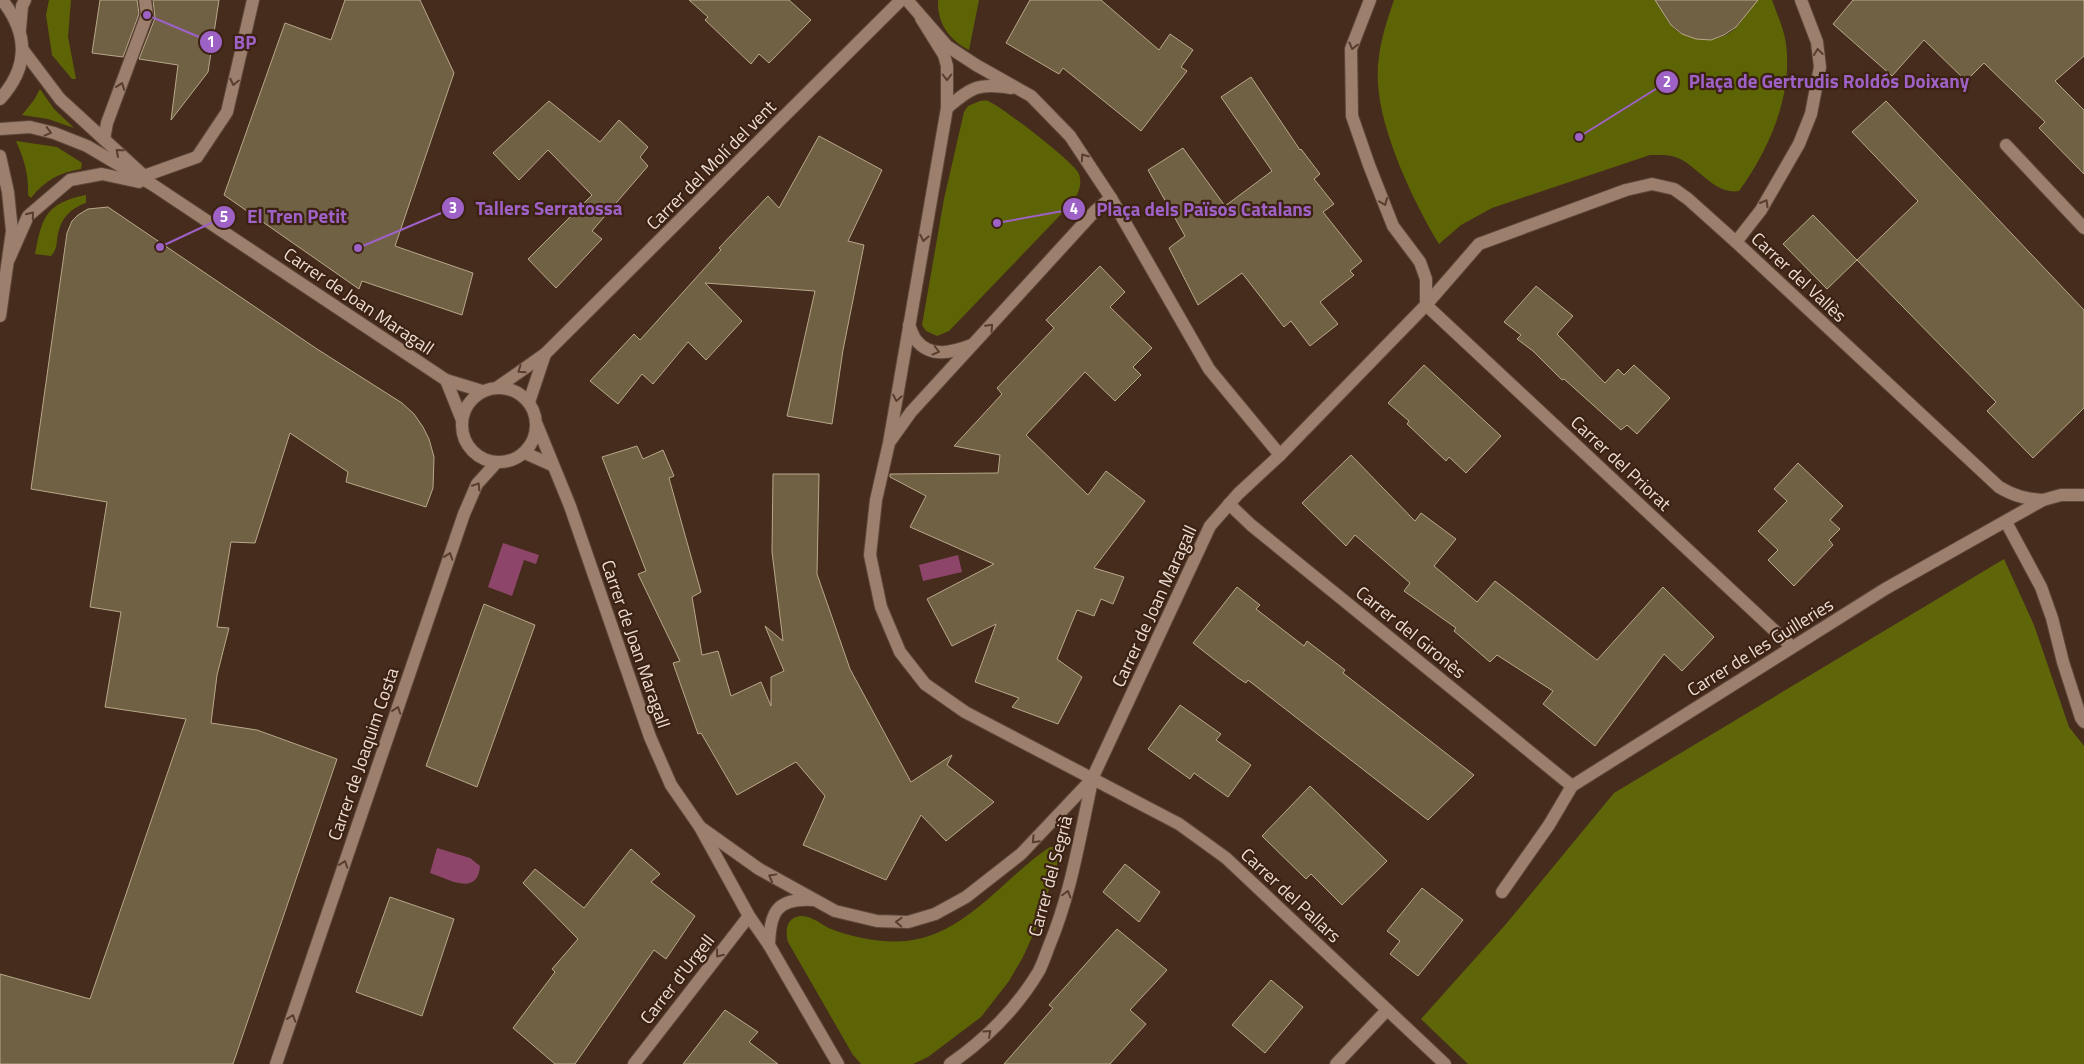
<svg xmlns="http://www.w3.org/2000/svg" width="2084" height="1064" viewBox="0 0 2084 1064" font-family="'Titillium Web',sans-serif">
<rect width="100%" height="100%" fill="#462c1d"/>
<g fill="#5d6405">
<path d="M 49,0 L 71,0 L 68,37 L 76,79 L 72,79 L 52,55 L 46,15 Z"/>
<path d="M 938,0 L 979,0 L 969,50 C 949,40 937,23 938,0 Z"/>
<path d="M 1394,0 L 1659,0 C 1663,13 1669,28 1682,34 C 1685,35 1690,36 1694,36 C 1699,37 1704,39 1709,39 C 1730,40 1748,19 1750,0 L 1772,0 C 1777,14 1784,29 1786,44 C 1793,95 1769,150 1739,191 C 1714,195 1699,167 1678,158 C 1668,154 1660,155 1650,155 L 1492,208 L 1461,225 L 1439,244 C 1414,203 1380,131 1378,83 C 1376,54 1385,26 1394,0 Z"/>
<path d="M 40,89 L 54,109 L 74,128 L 48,119 L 22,115 L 34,100 Z"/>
<path d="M 980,101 C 983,101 985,100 988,101 C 1001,106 1075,163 1079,174 C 1083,187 1077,196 1069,206 L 949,331 L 937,336 L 926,331 L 922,325 L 944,199 L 964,112 L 968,106 Z"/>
<path d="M 16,141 L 57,147 L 79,161 L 82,163 L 81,169 C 60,172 44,181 31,198 L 28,195 C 29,175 24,159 16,141 Z"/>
<path d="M 86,195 L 86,203 C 71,208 61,218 58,234 C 56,243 58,248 51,256 L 35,254 C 42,217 46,203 86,195 Z"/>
<path d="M 1050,847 L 1056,847 L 1061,851 L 1059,859 L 1037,926 L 1023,957 L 1009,981 L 981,1017 L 928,1057 L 913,1064 L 861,1064 L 853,1055 L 788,942 C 785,931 786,918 800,916 C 811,915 822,925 831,929 C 855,938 880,943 906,941 C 966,935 1004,877 1050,847 Z"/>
</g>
<path fill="#5f6509" d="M 2004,559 L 2034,625 L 2069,727 L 2084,746 L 2084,1064 L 1468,1064 L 1421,1019 L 1506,924 L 1614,793 Z"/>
<g fill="#8d466a">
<path d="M 503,543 L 539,555 L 536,564 L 524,560 L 512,596 L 488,587 Z"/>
<path d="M 958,555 L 962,572 L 923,581 L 919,565 Z"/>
<path d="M 437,848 L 470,858 L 480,866 C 478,897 448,879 430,873 Z"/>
</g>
<g fill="#706145" stroke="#b8a88a">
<path d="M 100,0 L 137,0 L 139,14 L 123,57 L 92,53 Z"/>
<path d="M 153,0 L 219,0 L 208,72 L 171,120 L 178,65 L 139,59 L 155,18 Z"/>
<path d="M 345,0 L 420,0 L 454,73 L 395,246 L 473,273 L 462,315 L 362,281 L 359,289 L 224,195 L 285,23 L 331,40 Z"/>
<path d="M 689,0 L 789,0 L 811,20 L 769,63 L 759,54 L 751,64 L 705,20 L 708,17 Z"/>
<path d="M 1030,0 L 1101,0 L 1159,50 L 1170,34 L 1193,50 L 1181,67 L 1187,71 L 1141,131 L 1063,68 L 1059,74 L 1006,43 Z"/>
<path d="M 1655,0 L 1758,0 L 1736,27 L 1724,35 L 1711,40 L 1696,39 L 1682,34 L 1671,25 Z"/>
<path d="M 1853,0 L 2084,0 L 2084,56 L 2055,81 L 2084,110 L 2084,174 L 2039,128 L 2045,122 L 1984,63 L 1966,81 L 1924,40 L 1892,76 L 1833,24 Z"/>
<path d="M 1251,77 L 1300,150 L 1301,149 L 1320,174 L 1314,179 L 1334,204 L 1323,212 L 1362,261 L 1350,271 L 1354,275 L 1320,302 L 1338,324 L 1310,346 L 1291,321 L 1284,327 L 1242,273 L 1198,305 L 1169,248 L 1185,236 L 1148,170 L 1183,148 L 1225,206 L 1272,171 L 1221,97 Z"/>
<path d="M 549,101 L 600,142 L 619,120 L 648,147 L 640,157 L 648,166 L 592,231 L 602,239 L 556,288 L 528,259 L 592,195 L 548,150 L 519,180 L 493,153 Z"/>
<path d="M 1886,101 L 2084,310 L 2084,408 L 2033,458 L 1987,411 L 1996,402 L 1857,260 L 1918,201 L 1852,132 Z"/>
<path d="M 819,136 L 882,170 L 848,241 L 864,245 L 843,350 L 832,424 L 787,416 L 815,291 L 705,283 L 742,321 L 706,360 L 688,342 L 653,384 L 642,374 L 618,404 L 590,381 L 634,334 L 640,340 L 721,250 L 719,248 L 768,196 L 779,208 Z"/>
<path d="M 108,207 L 317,349 L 402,403 L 414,414 L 423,427 L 429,439 L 434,457 L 433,488 L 426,507 L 346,482 L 348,472 L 290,433 L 255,543 L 231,542 L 217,627 L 229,628 L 217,675 L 211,723 L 257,730 L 337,759 L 233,1064 L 0,1064 L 0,974 L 90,999 L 186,719 L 105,707 L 121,612 L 90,607 L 107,502 L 31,489 L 67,233 L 72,221 L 78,215 L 88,209 Z"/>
<path d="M 1813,215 L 1857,260 L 1827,289 L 1783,244 Z"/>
<path d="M 1100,266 L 1125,292 L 1110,307 L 1152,348 L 1133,367 L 1141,375 L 1115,401 L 1085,372 L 1026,435 L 1088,495 L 1106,471 L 1145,501 L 1094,568 L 1124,577 L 1113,604 L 1101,599 L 1094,616 L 1077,610 L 1057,659 L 1082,677 L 1058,724 L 1012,707 L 1019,698 L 975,682 L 996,624 L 952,646 L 927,599 L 994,564 L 910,527 L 926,496 L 890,477 L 890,474 L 998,473 L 1000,455 L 954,446 L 1002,394 L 997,388 L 1054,328 L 1046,320 Z"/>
<path d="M 1536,286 L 1573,316 L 1557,334 L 1605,383 L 1618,369 L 1624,375 L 1634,365 L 1670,398 L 1637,434 L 1627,425 L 1621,430 L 1564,379 L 1562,380 L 1533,351 L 1517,339 L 1521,335 L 1504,322 Z"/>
<path d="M 1424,365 L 1501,436 L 1466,473 L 1449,457 L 1446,461 L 1407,424 L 1409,421 L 1388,403 Z"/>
<path d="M 637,446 L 643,459 L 663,450 L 674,476 L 669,478 L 701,592 L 692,597 L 702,655 L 718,651 L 731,696 L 761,682 L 771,706 L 771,677 L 784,671 L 765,626 L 783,641 L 772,552 L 773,474 L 819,474 L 817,574 L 850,669 L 911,782 L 952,755 L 947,765 L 994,802 L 946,841 L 921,815 L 886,880 L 803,845 L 825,796 L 796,762 L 737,795 L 701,733 L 698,734 L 673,663 L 680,661 L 638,574 L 646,571 L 602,457 Z"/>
<path d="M 1351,455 L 1415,521 L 1421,513 L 1456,539 L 1434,566 L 1477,602 L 1495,581 L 1597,660 L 1663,587 L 1714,637 L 1682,671 L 1664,654 L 1595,746 L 1543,704 L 1553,691 L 1497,655 L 1490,662 L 1454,631 L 1456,628 L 1404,591 L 1410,583 L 1355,535 L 1346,546 L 1302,503 Z"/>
<path d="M 1798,463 L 1843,506 L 1830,520 L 1840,529 L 1829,540 L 1833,545 L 1794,586 L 1768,560 L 1778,550 L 1758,531 L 1787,501 L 1774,489 Z"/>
<path d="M 1237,587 L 1260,605 L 1256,609 L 1304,646 L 1307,641 L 1345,670 L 1343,673 L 1474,775 L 1428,820 L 1248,680 L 1246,683 L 1238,678 L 1193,643 Z"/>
<path d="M 484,604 L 535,625 L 477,787 L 426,766 Z"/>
<path d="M 1180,705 L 1221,734 L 1216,740 L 1251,765 L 1228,797 L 1194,773 L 1190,779 L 1148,749 Z"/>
<path d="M 1310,786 L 1387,861 L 1342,905 L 1311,874 L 1306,879 L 1262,836 Z"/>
<path d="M 631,849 L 660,874 L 651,882 L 695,916 L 666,959 L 654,950 L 575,1064 L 555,1064 L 513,1028 L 555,972 L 552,969 L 578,939 L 523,883 L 535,869 L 584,908 Z"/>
<path d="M 1125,864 L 1160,892 L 1139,922 L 1103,892 Z"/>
<path d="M 1422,888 L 1463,920 L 1418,976 L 1390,954 L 1400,941 L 1387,931 Z"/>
<path d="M 390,897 L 454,919 L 422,1016 L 356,992 Z"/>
<path d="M 1117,929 L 1167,970 L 1130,1010 L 1146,1024 L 1110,1064 L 1004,1064 L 1053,1008 L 1049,1005 Z"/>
<path d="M 1271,980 L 1303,1007 L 1265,1053 L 1232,1025 Z"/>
<path d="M 725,1010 L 758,1032 L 749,1042 L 778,1064 L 683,1064 Z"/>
</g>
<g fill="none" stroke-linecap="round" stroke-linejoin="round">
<defs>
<g id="minor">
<path d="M 907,0 L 947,46 L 976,65 L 1031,96 L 1070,136 L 1111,198 L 1209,369 L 1280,455"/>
<path d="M 1370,0 L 1351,49 L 1352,116 L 1369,165 L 1393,226 L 1420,262 L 1426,279 L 1426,305 L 1792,647"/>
<path d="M 921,18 L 944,55 L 947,66 L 947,108 L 889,443 L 876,500 L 870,555 L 881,607 L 900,652 L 925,684 L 965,712 L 1179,824 L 1226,858 L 1445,1064"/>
<path d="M 20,29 L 22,6 L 25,0"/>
<path d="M 23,50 L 60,99 L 143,175"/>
<path d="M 0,99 C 29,67 29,34 2,0"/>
<path d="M 947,108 C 971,88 978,82 1011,88"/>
<path d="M 0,129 L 30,127 L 54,133 L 87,146 L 153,185 L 446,380 L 482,391"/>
<path d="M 104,139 L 107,123 L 147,15 L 145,0"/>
<path d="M 2006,145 L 2084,228"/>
<path d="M 0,156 L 8,192 L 12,231 L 0,316"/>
<path d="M 144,176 L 197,157 L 227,112 L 253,0"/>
<path d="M 1736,242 L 1761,210 L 1799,144 L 1811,114 L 1820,67 L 1817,42 L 1801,0"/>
<path d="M 9,259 L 28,216 L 70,180 L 102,174 L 139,182"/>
<path d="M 909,325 C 911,330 913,336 916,340 C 931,359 953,352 972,345"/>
<path d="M 446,380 L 462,420"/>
<path d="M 498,387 L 545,354 L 901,0"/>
<circle cx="499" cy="425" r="37"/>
<path d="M 529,402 L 545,354"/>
<path d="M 537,425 L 570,506 L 650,737 L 671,785 L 700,827 L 749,916 L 769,945 L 838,1064"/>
<path d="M 891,440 L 911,412 L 1095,211 L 1111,198"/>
<path d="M 525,453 L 552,465"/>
<path d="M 1229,504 L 1251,525 L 1572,786"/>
<path d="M 2006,522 L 2041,587 L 2052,618 L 2063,662 L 2081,718 L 2084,722"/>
<path d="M 700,827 L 759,869 L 835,911 L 877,921 L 908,922 L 935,914 L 966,897 L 1021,854 L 1092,779 L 1210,526 L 1238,494 L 1280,455 L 1426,305 L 1479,244 L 1626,190 L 1652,184 L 1674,189 L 1688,199 L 1736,242 L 1999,487 C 2014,496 2026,499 2043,500"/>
<path d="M 1502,892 L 1549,825 L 1572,786 L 1885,589 L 2043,500 L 2061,495 L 2084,495"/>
<path d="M 769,945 C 770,913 776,898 812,900"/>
<path d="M 276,1064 L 464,514 L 477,484 L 497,462"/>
<path d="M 634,1064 L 749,916"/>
<path d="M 950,1064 C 986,1039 1017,1008 1039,971 C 1043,963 1046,954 1049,946 C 1071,894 1080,836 1092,781"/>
<path d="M 1336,1064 L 1387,1010"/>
</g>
</defs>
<use href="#minor" stroke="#5e483b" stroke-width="14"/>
<use href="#minor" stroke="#9d7f6d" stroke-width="12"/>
</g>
<defs><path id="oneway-chevron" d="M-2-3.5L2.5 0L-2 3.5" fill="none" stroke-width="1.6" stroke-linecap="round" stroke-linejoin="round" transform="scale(1.25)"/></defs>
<g stroke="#583e2e">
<use href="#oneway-chevron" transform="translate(1353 46) rotate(104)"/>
<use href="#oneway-chevron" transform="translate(1818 52) rotate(-97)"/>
<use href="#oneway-chevron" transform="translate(947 77) rotate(90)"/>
<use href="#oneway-chevron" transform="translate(234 82) rotate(103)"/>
<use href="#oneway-chevron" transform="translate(121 86) rotate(-70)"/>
<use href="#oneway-chevron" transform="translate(48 132) rotate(15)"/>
<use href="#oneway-chevron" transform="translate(119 152) rotate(-139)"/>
<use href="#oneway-chevron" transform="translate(1084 157) rotate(-125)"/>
<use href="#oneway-chevron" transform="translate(1384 202) rotate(68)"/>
<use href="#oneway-chevron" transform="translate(1765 203) rotate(-60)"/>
<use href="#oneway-chevron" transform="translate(31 215) rotate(-51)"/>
<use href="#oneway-chevron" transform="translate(924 238) rotate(100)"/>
<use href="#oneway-chevron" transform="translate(990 327) rotate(-47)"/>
<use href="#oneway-chevron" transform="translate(936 351) rotate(14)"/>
<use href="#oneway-chevron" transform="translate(521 370) rotate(145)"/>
<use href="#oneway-chevron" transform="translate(897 398) rotate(100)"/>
<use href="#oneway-chevron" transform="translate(477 486) rotate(-58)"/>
<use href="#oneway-chevron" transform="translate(449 556) rotate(-71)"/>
<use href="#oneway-chevron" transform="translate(397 710) rotate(-71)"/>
<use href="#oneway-chevron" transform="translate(1035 840) rotate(134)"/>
<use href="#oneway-chevron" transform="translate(344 864) rotate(-71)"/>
<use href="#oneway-chevron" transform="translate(772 877) rotate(-151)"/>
<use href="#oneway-chevron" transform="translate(1067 894) rotate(-74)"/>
<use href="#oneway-chevron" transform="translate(899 922) rotate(-177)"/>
<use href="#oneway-chevron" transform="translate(719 954) rotate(128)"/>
<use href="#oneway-chevron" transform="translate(292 1018) rotate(-71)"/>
<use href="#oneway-chevron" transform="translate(988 1033) rotate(-42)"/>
</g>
<g text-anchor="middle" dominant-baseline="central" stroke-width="4.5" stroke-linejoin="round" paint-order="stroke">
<g font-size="18" fill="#eeddd4" stroke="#3b2213">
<text transform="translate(711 165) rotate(-45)">Carrer del Molí del vent</text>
<text transform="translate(1799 277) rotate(43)">Carrer del Vallès</text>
<text transform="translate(359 301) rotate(34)">Carrer de Joan Maragall</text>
<text transform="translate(1621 463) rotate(43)">Carrer del Priorat</text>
<text transform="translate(1154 606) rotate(-65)">Carrer de Joan Maragall</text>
<text transform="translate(1411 632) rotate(39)">Carrer del Gironès</text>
<text transform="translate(636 644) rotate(71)">Carrer de Joan Maragall</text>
<text transform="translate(1760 647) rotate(-32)">Carrer de les Guilleries</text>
<text transform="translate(363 754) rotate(-71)">Carrer de Joaquim Costa</text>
<text transform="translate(1050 876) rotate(-75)">Carrer del Segrià</text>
<text transform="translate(1291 895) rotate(43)">Carrer del Pallars</text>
<text transform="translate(677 979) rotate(-52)">Carrer d'Urgell</text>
</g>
</g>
<path fill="none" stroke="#9e61c5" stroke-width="2" d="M147 15L211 42M1579 137L1667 82M358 248L453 208M997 223L1074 209M160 247L224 217"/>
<g fill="#9e61c5" stroke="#3b2213" stroke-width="2">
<circle cx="147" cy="15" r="5"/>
<circle cx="1579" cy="137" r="5"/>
<circle cx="358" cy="248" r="5"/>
<circle cx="997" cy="223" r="5"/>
<circle cx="160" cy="247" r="5"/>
<circle cx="211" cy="42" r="12"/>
<circle cx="1667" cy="82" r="12"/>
<circle cx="453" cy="208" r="12"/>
<circle cx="1074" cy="209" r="12"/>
<circle cx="224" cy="217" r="12"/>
</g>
<g font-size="15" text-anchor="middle" font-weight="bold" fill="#fff">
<text x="211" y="47">1</text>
<text x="1667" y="87">2</text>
<text x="453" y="213">3</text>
<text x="1074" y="214">4</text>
<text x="224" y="222">5</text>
</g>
<g font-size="19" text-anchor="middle" font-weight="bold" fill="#9e61c5" stroke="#3b2213" stroke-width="4.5" stroke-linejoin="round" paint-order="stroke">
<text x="245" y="49">BP</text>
<text x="1829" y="88">Plaça de Gertrudis Roldós Doixany</text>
<text x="549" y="215">Tallers Serratossa</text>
<text x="1204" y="216">Plaça dels Països Catalans</text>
<text x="297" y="223">El Tren Petit</text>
</g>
</svg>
